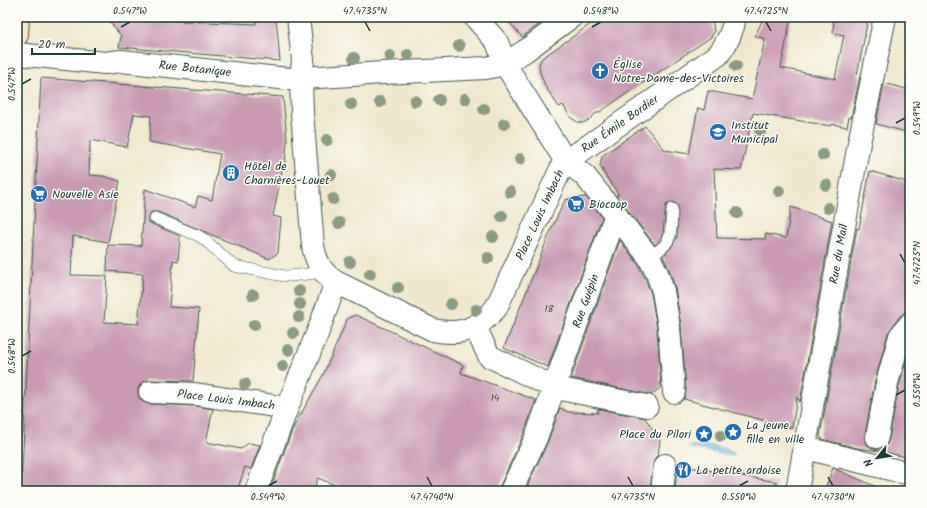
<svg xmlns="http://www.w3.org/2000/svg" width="927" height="508" viewBox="0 0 927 508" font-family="Kalam,sans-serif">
<rect width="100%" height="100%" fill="#fdfcf7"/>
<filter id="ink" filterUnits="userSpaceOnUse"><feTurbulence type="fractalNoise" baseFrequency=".025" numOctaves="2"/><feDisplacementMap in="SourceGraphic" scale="8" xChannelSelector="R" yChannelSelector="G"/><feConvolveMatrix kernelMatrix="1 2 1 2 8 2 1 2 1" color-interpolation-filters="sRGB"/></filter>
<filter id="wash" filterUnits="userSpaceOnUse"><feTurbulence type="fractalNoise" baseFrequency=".012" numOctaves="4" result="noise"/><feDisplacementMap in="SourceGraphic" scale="16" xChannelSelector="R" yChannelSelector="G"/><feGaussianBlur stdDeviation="0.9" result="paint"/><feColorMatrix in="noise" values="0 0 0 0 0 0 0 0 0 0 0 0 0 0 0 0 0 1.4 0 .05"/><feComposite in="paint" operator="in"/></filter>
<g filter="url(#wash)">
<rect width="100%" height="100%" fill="#efe8cd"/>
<path fill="#aad784" stroke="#648a5c" d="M 135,17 L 256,17 L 256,24 L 135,19 Z"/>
<path fill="#60abd8" stroke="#407486" d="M 708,445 L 726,449 L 732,453 L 734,453 L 734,456 L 690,448 L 691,446 Z"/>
<g id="blocks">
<g fill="#c99ab2" fill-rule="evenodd">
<path d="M 106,17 L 135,17 L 135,19 L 256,24 L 256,17 L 276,17 L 280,61 L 119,47 L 121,36 Z"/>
<path d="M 505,17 L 549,17 L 522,37 Z"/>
<path d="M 601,17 L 712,17 L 714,32 L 711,37 L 598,113 L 596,113 L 589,120 L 583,123 L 577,122 L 570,117 L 563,105 L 559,107 L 545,86 L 540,72 L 539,64 L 542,58 Z"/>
<path d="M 764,17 L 791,17 L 781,68 L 835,79 L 844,35 L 833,33 L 834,17 L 859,17 L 868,19 L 857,75 L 860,76 L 851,118 L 849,117 L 847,127 L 832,124 L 831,126 L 753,113 L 741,170 L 714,169 L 717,238 L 765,239 L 766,234 L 786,238 L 791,207 L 832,221 L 800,402 L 797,397 L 792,428 L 684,399 L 686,391 L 681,325 L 675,287 L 669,269 L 663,256 L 671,248 L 677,237 L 678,206 L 673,202 L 669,203 L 666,205 L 663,233 L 660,240 L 655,245 L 616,195 L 619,195 L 603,172 L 603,170 L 600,166 L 602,156 L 645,126 L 665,150 L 689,154 L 698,108 L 704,110 L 708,91 L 752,99 L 765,39 L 755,36 Z"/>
<path d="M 41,78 L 283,97 L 287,141 L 285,165 L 283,165 L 273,216 L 281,218 L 278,253 L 269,259 L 158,212 L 151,212 L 148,219 L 149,222 L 152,224 L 180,236 L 178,261 L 173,260 L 169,307 L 199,309 L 193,381 L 151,380 L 145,381 L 139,386 L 138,391 L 139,397 L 143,402 L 149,404 L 194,406 L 213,409 L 206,442 L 241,449 L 248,443 L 260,445 L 251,469 L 245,467 L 237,491 L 21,491 ZM 134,114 L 151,116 L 149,142 L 220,154 L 212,200 L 198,196 L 195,207 L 145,189 L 141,246 L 108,245 L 107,271 L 143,274 L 138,324 L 104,322 L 107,276 L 71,275 L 73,236 L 108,242 L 120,181 L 103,176 L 89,175 L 90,140 L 127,147 Z"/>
<path d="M 884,83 L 910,90 L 910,133 L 876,124 Z"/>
<path d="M 870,171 L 910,183 L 910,312 L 905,312 L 900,316 L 888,333 L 875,381 L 865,435 L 865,441 L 869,446 L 874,449 L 881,449 L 887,445 L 889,439 L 899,386 L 910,347 L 910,458 L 880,451 L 857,448 L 822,439 L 820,436 L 857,228 L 859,229 Z"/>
<path d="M 584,197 L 586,197 L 602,217 L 548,367 L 504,348 L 551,230 L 565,200 Z"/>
<path d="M 620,240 L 638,264 L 645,278 L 651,294 L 657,329 L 661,387 L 651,395 L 571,378 Z"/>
<path d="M 356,315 L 463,365 L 461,373 L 536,400 L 524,433 L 500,486 L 499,491 L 350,491 L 318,478 L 313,491 L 270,491 L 292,430 L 323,375 L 348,318 Z"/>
<path d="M 560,408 L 568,412 L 598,413 L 598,409 L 645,418 L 660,440 L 658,455 L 655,458 L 653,464 L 650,491 L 525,491 L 547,443 Z"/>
<path d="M 677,465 L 777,482 L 776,491 L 675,491 Z"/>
<path d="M 833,468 L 886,491 L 824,491 Z"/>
</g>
</g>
</g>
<g filter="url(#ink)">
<use href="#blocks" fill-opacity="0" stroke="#3e574b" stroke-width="1"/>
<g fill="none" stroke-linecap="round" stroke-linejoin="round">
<defs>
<g id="lane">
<path d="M 155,218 L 199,236 L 205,240 L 234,266 L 284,276 L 291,276 L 323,272"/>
<path d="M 649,257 C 655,253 664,248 667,242 C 673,233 671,219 672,209"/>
</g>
<g id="street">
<path d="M 298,17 L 303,60 L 301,79 L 302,112 L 313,246 C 316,262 322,274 336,282 L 433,330 C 461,336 478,329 496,308 L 565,160"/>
<path d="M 475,17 L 497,42 L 505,64 L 565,160 L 585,176 L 649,257 L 657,273 L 663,291 L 669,327 L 674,392"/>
<path d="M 17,54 L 105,63 L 121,61 L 288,79 L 383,73 L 486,68 L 505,64 L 525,51 L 571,17"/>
<path d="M 565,160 L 581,151 L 718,55 C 726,45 733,31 735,17"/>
<path d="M 475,327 L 489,356 L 555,388 L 647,406"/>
<path d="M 150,392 L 195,394 L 287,408"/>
<path d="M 877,437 L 887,383 L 900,336 L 910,324"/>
<path d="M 810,449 L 910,474"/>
<path d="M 256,491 L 287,408 L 319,329 L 336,282"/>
<path d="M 511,491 L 536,438 L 616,214"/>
<path d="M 662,491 L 665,465"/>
<path d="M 797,491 L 859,143 L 885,17"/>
</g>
<path id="secondary" d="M 17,35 L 18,17"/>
</defs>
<use href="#lane" stroke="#3e574b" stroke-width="12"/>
<use href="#street" stroke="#3e574b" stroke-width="24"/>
<use href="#secondary" stroke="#3e574b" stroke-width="24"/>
<use href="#lane" stroke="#fff" stroke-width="11"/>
<use href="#street" stroke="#fff" stroke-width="22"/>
<use href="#secondary" stroke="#ffe4c6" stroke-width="22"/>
</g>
<g fill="#8c9b82">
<circle cx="459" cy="46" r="6"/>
<circle cx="408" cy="55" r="6"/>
<circle cx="390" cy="56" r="6"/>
<circle cx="354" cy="58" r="6"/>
<circle cx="736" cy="66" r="6"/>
<circle cx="465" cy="99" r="6"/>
<circle cx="439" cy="100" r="6"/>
<circle cx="415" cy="101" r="6"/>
<circle cx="380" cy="102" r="6"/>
<circle cx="351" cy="104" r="6"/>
<circle cx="484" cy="109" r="6"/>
<circle cx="504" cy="124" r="6"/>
<circle cx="760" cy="132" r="6"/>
<circle cx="327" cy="140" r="6"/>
<circle cx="823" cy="155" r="6"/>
<circle cx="520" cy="159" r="6"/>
<circle cx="331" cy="175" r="6"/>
<circle cx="826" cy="185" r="6"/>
<circle cx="779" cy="191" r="6"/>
<circle cx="510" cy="192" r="6"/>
<circle cx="333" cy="199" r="6"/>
<circle cx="828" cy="208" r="6"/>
<circle cx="737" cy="213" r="6"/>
<circle cx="502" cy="216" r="6"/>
<circle cx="339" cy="223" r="6"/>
<circle cx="493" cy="237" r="6"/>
<circle cx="488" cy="258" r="6"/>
<circle cx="350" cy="262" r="6"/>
<circle cx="370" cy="274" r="6"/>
<circle cx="398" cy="288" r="6"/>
<circle cx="299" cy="291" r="6"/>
<circle cx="253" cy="295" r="6"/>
<circle cx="300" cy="304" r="6"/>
<circle cx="451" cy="304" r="6"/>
<circle cx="476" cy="310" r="6"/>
<circle cx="299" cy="317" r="6"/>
<circle cx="254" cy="325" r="6"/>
<circle cx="293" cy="333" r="6"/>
<circle cx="288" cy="350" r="6"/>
<circle cx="283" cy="366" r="6"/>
<circle cx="245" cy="384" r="6"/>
<circle cx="721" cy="436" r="6"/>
</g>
</g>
<path fill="none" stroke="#1f3d34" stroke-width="1.5" d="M 365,22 L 370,31M 766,22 L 771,31M 121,27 L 130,22M 592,27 L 601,22M 22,84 L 31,79M 896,123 L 905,118M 900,254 L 905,263M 22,356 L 31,351M 896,395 L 905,390M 427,477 L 432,486M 628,477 L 633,486M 828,477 L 833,486M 268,486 L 277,481M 739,486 L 748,481"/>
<defs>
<symbol id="church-disc" viewBox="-11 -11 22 22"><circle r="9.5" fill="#1f6fb2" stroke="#fdfcf7"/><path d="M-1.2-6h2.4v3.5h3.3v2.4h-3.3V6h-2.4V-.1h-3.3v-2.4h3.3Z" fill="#fff"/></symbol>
<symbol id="university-disc" viewBox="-11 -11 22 22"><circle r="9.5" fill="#1f6fb2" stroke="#fdfcf7"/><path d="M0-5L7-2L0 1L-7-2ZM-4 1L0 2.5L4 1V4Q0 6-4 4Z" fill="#fff"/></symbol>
<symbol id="building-disc" viewBox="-11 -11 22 22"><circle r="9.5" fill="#1f6fb2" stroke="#fdfcf7"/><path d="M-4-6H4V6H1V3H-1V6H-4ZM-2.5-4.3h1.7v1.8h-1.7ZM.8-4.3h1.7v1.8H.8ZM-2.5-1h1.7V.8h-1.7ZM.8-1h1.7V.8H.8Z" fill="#fff"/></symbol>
<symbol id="supermarket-disc" viewBox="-11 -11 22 22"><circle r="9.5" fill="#1f6fb2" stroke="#fdfcf7"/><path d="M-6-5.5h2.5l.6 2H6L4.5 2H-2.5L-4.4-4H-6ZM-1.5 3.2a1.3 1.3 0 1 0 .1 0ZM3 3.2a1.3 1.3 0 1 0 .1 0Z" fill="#fff"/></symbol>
<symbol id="sight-disc" viewBox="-11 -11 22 22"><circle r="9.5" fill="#1f6fb2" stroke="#fdfcf7"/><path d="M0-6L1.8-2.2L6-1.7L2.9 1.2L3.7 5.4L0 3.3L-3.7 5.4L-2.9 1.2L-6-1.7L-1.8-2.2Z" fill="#fff"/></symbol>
<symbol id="restaurant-disc" viewBox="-11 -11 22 22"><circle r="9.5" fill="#1f6fb2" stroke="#fdfcf7"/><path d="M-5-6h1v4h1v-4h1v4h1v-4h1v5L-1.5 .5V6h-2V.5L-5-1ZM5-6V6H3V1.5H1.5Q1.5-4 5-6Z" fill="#fff"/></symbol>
</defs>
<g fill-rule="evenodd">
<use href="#church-disc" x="590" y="61" width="20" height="20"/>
<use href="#university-disc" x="708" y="122" width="20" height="20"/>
<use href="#building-disc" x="221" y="163" width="20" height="20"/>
<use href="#supermarket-disc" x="29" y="184" width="20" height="20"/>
<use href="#supermarket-disc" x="566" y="194" width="20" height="20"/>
<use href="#sight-disc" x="723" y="422" width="20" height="20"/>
<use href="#sight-disc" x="694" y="424" width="20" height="20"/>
<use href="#restaurant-disc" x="673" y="460" width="20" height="20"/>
</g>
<g text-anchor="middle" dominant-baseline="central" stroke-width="3" stroke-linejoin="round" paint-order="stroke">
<g font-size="10" fill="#4a5454">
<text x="549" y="309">18</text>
<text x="495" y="398">14</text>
</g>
<g font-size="12" fill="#1f3d34" stroke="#fdfcf7" text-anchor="start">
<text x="613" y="64">Église<tspan x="613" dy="14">Notre-Dame-des-Victoires</tspan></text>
<text x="731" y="125">Institut<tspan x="731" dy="14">Municipal</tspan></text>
<text x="244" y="166">Hôtel de<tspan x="244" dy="14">Charnières-Louet</tspan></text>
<text x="52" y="194">Nouvelle Asie</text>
<text x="589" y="204">Biocoop</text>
<text x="746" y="425">La jeune<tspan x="746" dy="14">fille en ville</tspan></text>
<text x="691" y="434" text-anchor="end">Place du Pilori</text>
<text x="696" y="470">La petite ardoise</text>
</g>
<g font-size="12" fill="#1f3d34" stroke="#fdfcf7">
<text transform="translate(195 69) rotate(6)">Rue Botanique</text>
<text transform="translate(620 124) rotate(-35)">Rue Émile Bordier</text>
<text transform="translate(540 215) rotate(-65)">Place Louis Imbach</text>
<text transform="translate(839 254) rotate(-80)">Rue du Mail</text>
<text transform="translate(586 301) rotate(-70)">Rue Guépin</text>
<text transform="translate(226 400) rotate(7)">Place Louis Imbach</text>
</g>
</g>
<rect width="927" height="508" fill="none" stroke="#fdfcf7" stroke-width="44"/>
<g transform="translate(877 458) rotate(240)" stroke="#fdfcf7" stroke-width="3" paint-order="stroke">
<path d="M0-3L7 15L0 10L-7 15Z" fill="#1f3d34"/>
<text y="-6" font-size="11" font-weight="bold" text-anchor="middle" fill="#1f3d34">N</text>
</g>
<path d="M32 48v6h63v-6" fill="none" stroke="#1f3d34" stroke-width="2"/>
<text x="38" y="48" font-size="12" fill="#1f3d34" stroke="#fdfcf7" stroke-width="3" paint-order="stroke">20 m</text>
<rect x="22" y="22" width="883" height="464" fill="none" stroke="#1f3d34" stroke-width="1.5"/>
<g font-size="10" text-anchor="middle" fill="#1f3d34">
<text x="130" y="14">0.547°W</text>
<text x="365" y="14">47.4735°N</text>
<text x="601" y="14">0.548°W</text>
<text x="766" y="14">47.4725°N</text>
<text transform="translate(11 84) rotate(-90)" y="4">0.547°W</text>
<text transform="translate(916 118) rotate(-90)" y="4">0.549°W</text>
<text transform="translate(916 263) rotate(-90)" y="4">47.4725°N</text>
<text transform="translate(11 356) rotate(-90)" y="4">0.548°W</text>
<text transform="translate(916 390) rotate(-90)" y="4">0.550°W</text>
<text x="268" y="500">0.549°W</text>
<text x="432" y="500">47.4740°N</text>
<text x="633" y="500">47.4735°N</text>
<text x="739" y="500">0.550°W</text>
<text x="833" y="500">47.4730°N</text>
</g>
</svg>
